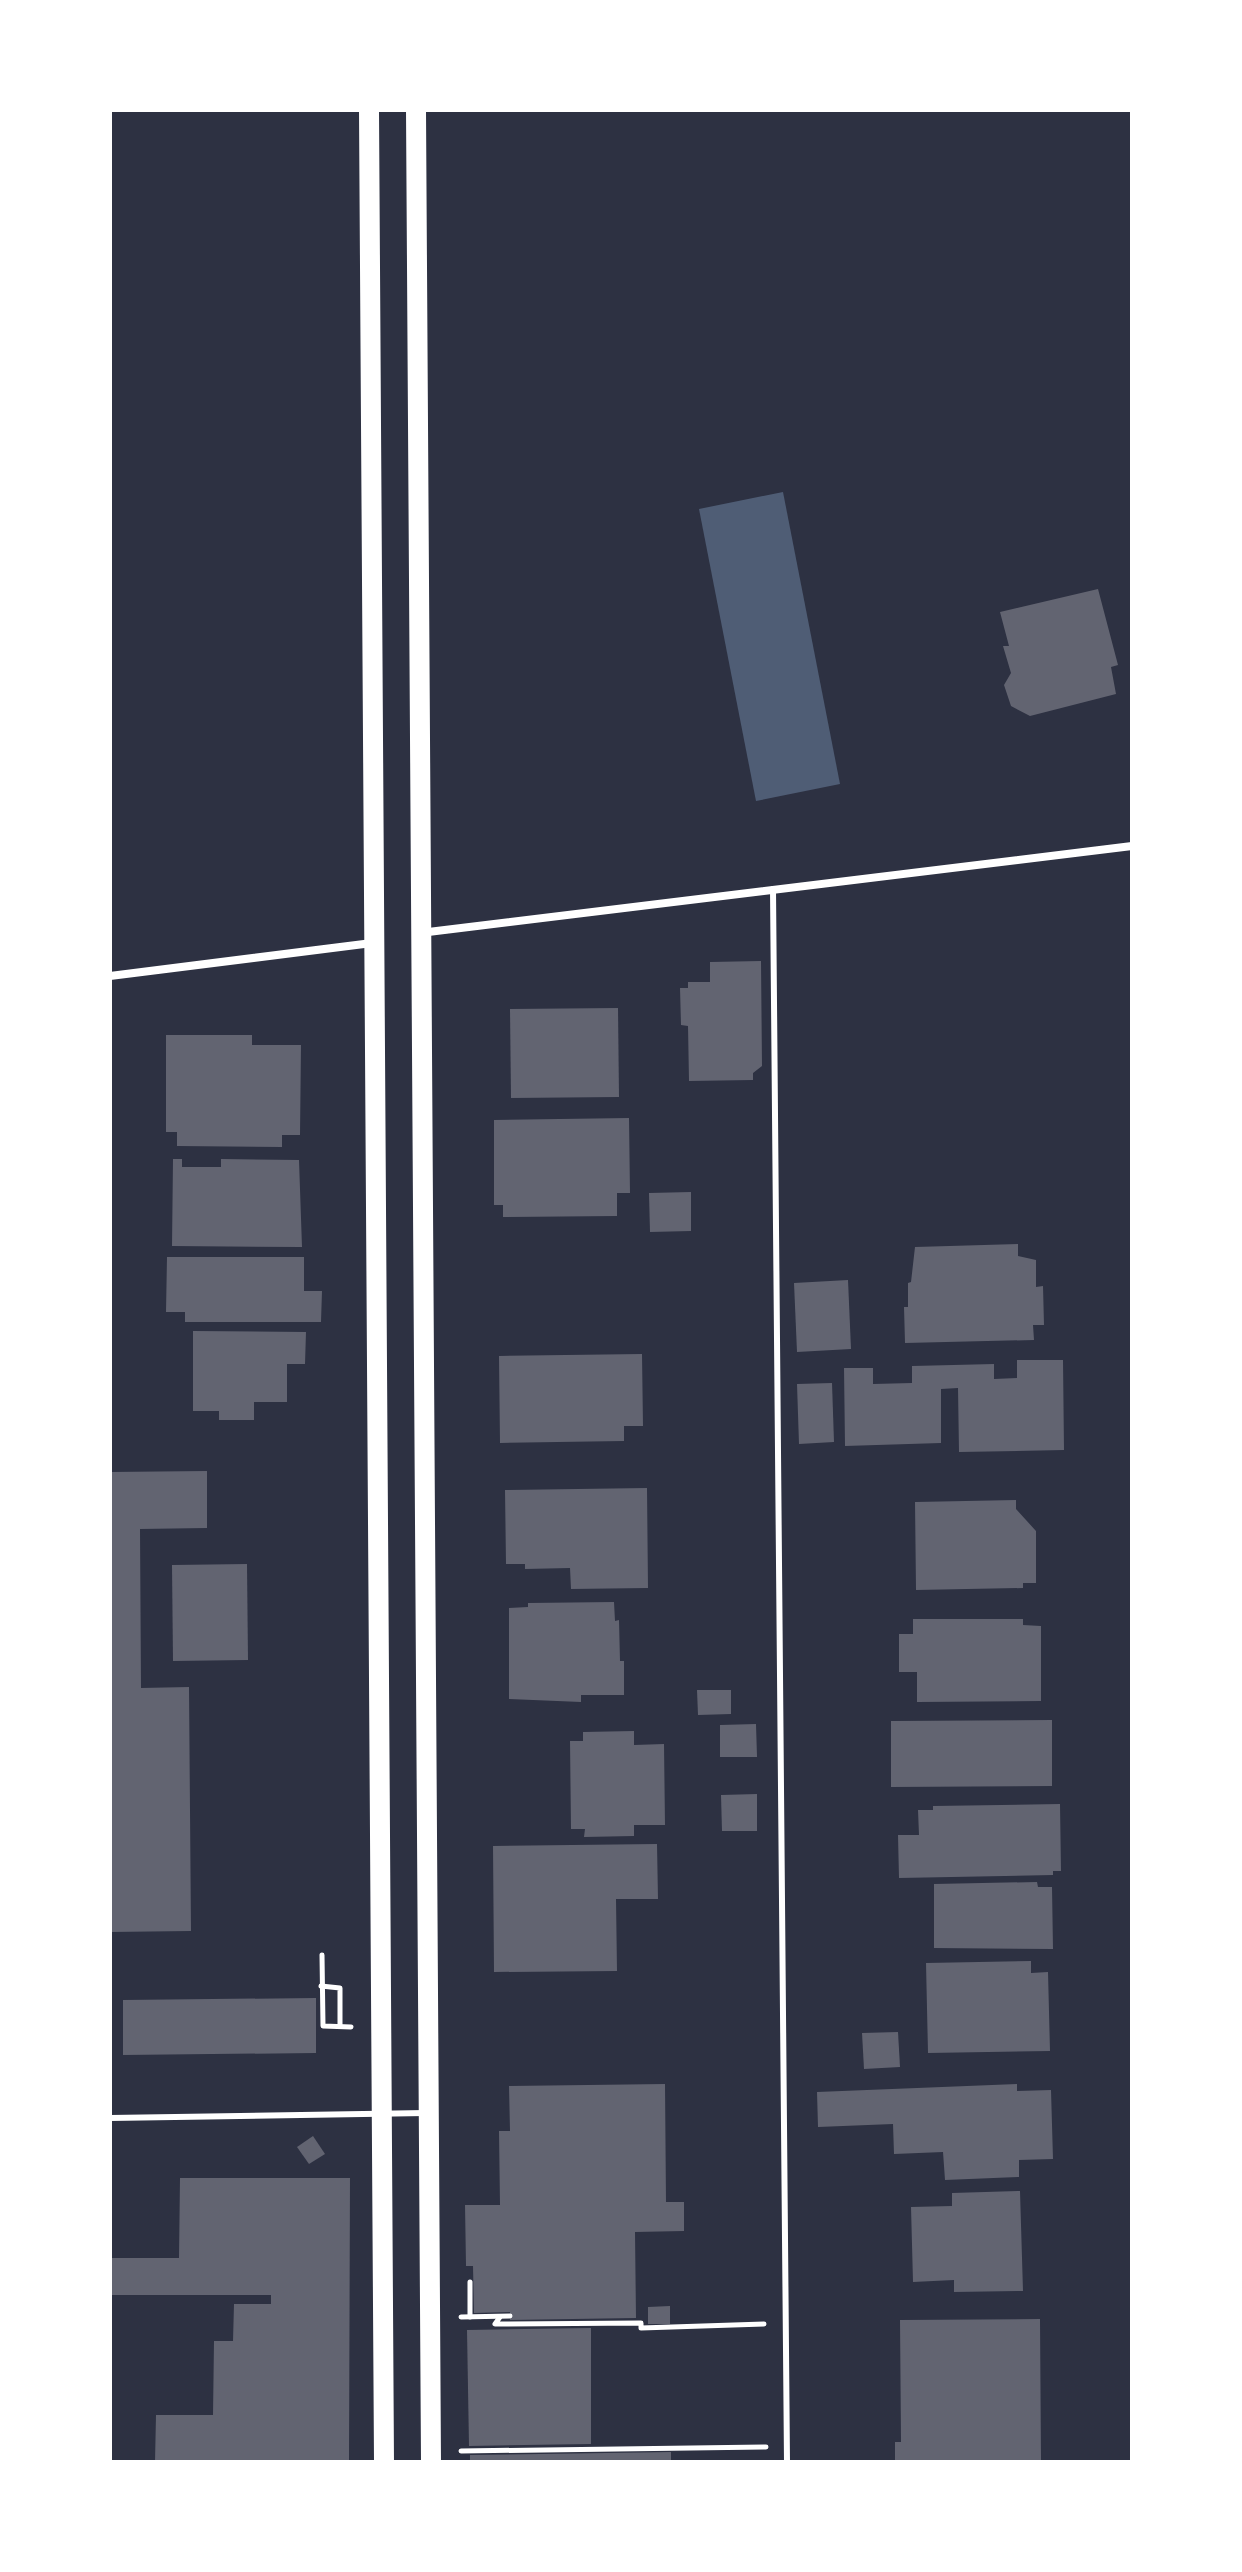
<svg xmlns="http://www.w3.org/2000/svg" width="1242" height="2572" viewBox="0 0 1242 2572" font-family="Poppins,sans-serif">
<rect width="100%" height="100%" fill="#2d3142"/>
<path fill="#4f5d75" d="M 783,492 L 840,784 L 756,801 L 699,509 Z"/>
<g fill="#626471">
<path d="M 1098,589 L 1118,665 L 1111,667 L 1116,694 L 1030,716 L 1011,706 L 1004,685 L 1011,673 L 1003,646 L 1009,646 L 1000,612 Z"/>
<path d="M 761,961 L 762,1066 L 753,1073 L 753,1080 L 689,1081 L 688,1026 L 681,1025 L 680,988 L 688,988 L 688,982 L 710,982 L 710,962 Z"/>
<path d="M 618,1008 L 619,1097 L 511,1098 L 510,1009 Z"/>
<path d="M 166,1035 L 252,1035 L 252,1045 L 301,1045 L 300,1135 L 282,1135 L 282,1147 L 177,1146 L 177,1132 L 166,1132 Z"/>
<path d="M 629,1118 L 630,1193 L 617,1193 L 617,1216 L 503,1217 L 503,1205 L 494,1205 L 494,1120 Z"/>
<path d="M 173,1159 L 182,1159 L 182,1167 L 221,1167 L 221,1159 L 299,1160 L 302,1247 L 172,1246 Z"/>
<path d="M 691,1192 L 691,1231 L 650,1232 L 649,1193 Z"/>
<path d="M 1018,1244 L 1018,1256 L 1036,1260 L 1036,1287 L 1043,1286 L 1044,1325 L 1033,1325 L 1034,1340 L 905,1343 L 904,1307 L 908,1307 L 908,1283 L 911,1282 L 915,1247 Z"/>
<path d="M 167,1257 L 304,1257 L 304,1291 L 322,1291 L 321,1322 L 185,1322 L 185,1312 L 166,1312 Z"/>
<path d="M 848,1280 L 851,1349 L 797,1352 L 794,1283 Z"/>
<path d="M 193,1331 L 306,1332 L 305,1364 L 287,1364 L 287,1402 L 254,1402 L 254,1420 L 219,1420 L 219,1411 L 193,1411 Z"/>
<path d="M 642,1354 L 643,1426 L 624,1426 L 624,1441 L 500,1443 L 499,1356 Z"/>
<path d="M 1017,1360 L 1063,1360 L 1064,1450 L 959,1452 L 958,1388 L 941,1389 L 941,1443 L 845,1446 L 844,1368 L 873,1368 L 873,1384 L 912,1383 L 912,1366 L 994,1364 L 994,1379 L 1017,1378 Z"/>
<path d="M 832,1383 L 834,1442 L 799,1444 L 797,1384 Z"/>
<path d="M 207,1471 L 207,1528 L 140,1529 L 141,1688 L 189,1687 L 191,1931 L 110,1932 L 110,1472 Z"/>
<path d="M 647,1488 L 648,1588 L 571,1589 L 570,1568 L 525,1569 L 525,1564 L 506,1564 L 505,1490 Z"/>
<path d="M 1016,1500 L 1016,1509 L 1036,1531 L 1036,1583 L 1023,1583 L 1023,1588 L 916,1590 L 915,1502 Z"/>
<path d="M 247,1564 L 248,1660 L 173,1661 L 172,1565 Z"/>
<path d="M 614,1602 L 615,1621 L 619,1620 L 620,1661 L 624,1661 L 624,1695 L 581,1695 L 581,1702 L 509,1699 L 509,1608 L 528,1607 L 528,1603 Z"/>
<path d="M 913,1619 L 1023,1619 L 1023,1625 L 1041,1626 L 1041,1701 L 917,1702 L 917,1672 L 899,1672 L 899,1634 L 913,1634 Z"/>
<path d="M 697,1690 L 731,1690 L 731,1714 L 698,1715 Z"/>
<path d="M 1052,1720 L 1052,1786 L 891,1787 L 891,1721 Z"/>
<path d="M 756,1724 L 757,1757 L 720,1757 L 720,1725 Z"/>
<path d="M 634,1731 L 634,1745 L 664,1744 L 665,1825 L 634,1825 L 634,1836 L 584,1837 L 585,1829 L 571,1829 L 570,1741 L 583,1741 L 583,1732 Z"/>
<path d="M 757,1794 L 757,1831 L 722,1831 L 721,1795 Z"/>
<path d="M 1060,1804 L 1061,1871 L 1053,1871 L 1053,1875 L 899,1878 L 898,1835 L 919,1835 L 918,1810 L 933,1810 L 933,1806 Z"/>
<path d="M 657,1844 L 658,1899 L 616,1899 L 617,1971 L 494,1972 L 493,1846 Z"/>
<path d="M 1037,1882 L 1038,1887 L 1052,1887 L 1053,1949 L 934,1948 L 934,1884 Z"/>
<path d="M 1031,1961 L 1031,1973 L 1048,1972 L 1050,2051 L 928,2053 L 926,1963 Z"/>
<path d="M 316,1998 L 316,2053 L 123,2055 L 123,2000 Z"/>
<path d="M 898,2032 L 900,2067 L 864,2069 L 862,2033 Z"/>
<path d="M 665,2084 L 666,2202 L 684,2202 L 684,2231 L 635,2232 L 636,2318 L 510,2320 L 510,2312 L 474,2313 L 473,2266 L 466,2266 L 465,2205 L 500,2205 L 499,2131 L 510,2131 L 509,2086 Z"/>
<path d="M 1017,2084 L 1017,2091 L 1051,2090 L 1053,2159 L 1019,2160 L 1019,2177 L 945,2180 L 943,2152 L 894,2154 L 893,2124 L 818,2127 L 817,2092 Z"/>
<path d="M 313,2136 L 325,2154 L 309,2164 L 297,2147 Z"/>
<path d="M 180,2178 L 350,2178 L 349,2462 L 155,2462 L 156,2415 L 213,2415 L 214,2341 L 233,2341 L 234,2304 L 271,2304 L 271,2295 L 110,2295 L 110,2258 L 179,2258 Z"/>
<path d="M 1020,2191 L 1023,2291 L 954,2292 L 954,2280 L 913,2282 L 911,2207 L 952,2206 L 952,2193 Z"/>
<path d="M 670,2306 L 670,2324 L 648,2324 L 648,2307 Z"/>
<path d="M 1040,2319 L 1041,2462 L 895,2462 L 895,2442 L 901,2442 L 900,2320 Z"/>
<path d="M 591,2328 L 591,2444 L 469,2446 L 467,2330 Z"/>
<path d="M 671,2452 L 671,2462 L 470,2462 L 470,2455 Z"/>
</g>
<g fill="none" stroke-linecap="round" stroke-linejoin="round">
<g stroke="#fff" stroke-width="5">
<path d="M 322,1955 L 323,2026 L 351,2027"/>
<path d="M 321,1986 L 340,1988 L 340,2026"/>
<path d="M 470,2282 L 470,2317"/>
<path d="M 461,2317 L 510,2316"/>
<path d="M 500,2317 L 495,2324 L 641,2323 L 641,2328 L 764,2324"/>
<path d="M 461,2451 L 766,2447"/>
</g>
<g stroke="#fff" stroke-width="6">
<path d="M 773,889 L 787,2462"/>
<path d="M 110,2118 L 426,2113"/>
</g>
<g stroke="#fff" stroke-width="8">
<path d="M 420,933 L 1132,846"/>
<path d="M 110,976 L 372,943"/>
</g>
<g stroke="#fff" stroke-width="20">
<path d="M 369,110 L 384,2462"/>
<path d="M 416,110 L 431,2462"/>
</g>
</g>
<rect width="1242" height="2572" fill="none" stroke="#ffffff" stroke-width="224"/>
</svg>
